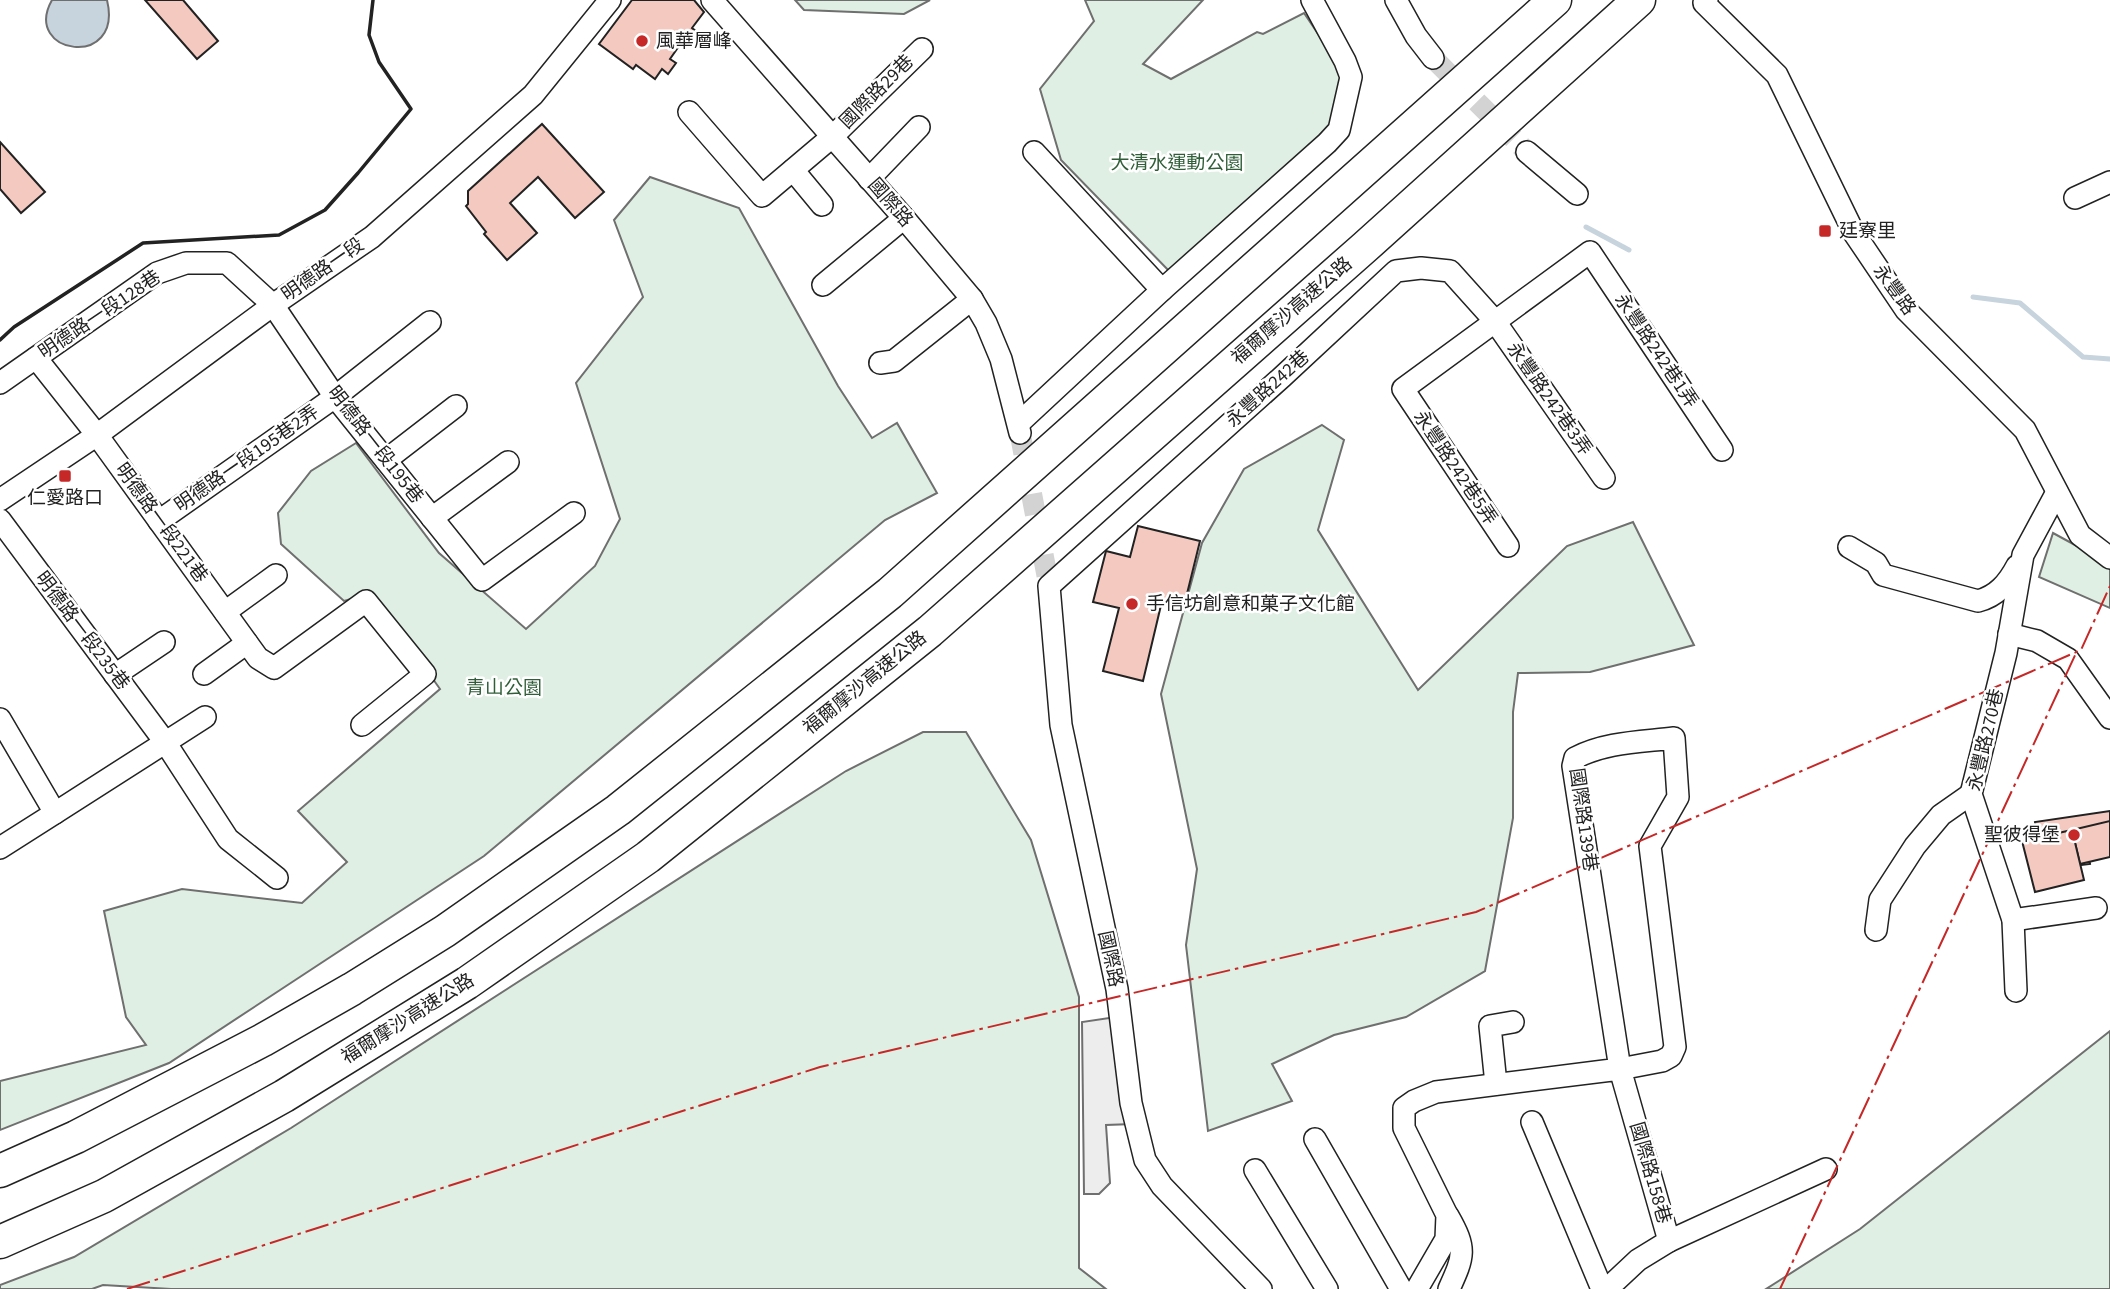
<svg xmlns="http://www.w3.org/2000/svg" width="2110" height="1289" viewBox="0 0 2110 1289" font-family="'Source Sans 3','Noto Sans TC',sans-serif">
<rect width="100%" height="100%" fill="#fff"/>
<g fill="#e0efe3" stroke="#6f6f6f" stroke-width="2">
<path d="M 795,0 L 930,0 L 904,14 L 804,10 Z"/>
<path d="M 1085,0 L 1203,0 L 1143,64 L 1171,79 L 1257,32 L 1263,34 L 1304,13 L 1345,74 L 1329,137 L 1173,275 L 1061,160 L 1040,89 L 1094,21 Z"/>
<path d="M 650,177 L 739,208 L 838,386 L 872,438 L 897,423 L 937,493 L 885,520 L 484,856 L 169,1063 L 0,1130 L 0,1081 L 146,1045 L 126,1017 L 104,911 L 182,889 L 302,903 L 347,862 L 298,811 L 440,689 L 372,593 L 344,601 L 281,544 L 278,513 L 311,471 L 356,443 L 439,553 L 526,629 L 595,566 L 620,519 L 576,383 L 643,297 L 614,220 Z"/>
<path d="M 1322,425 L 1344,440 L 1318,530 L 1418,690 L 1567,546 L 1633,522 L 1694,645 L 1590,672 L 1518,673 L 1513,712 L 1513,818 L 1485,971 L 1406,1017 L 1334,1035 L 1272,1064 L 1292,1101 L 1208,1131 L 1186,945 L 1197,869 L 1161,694 L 1202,543 L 1244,469 Z"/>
<path d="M 2053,533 L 2110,564 L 2110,608 L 2039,577 Z"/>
<path d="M 923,732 L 966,732 L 1031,840 L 1079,997 L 1079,1268 L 1106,1289 L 171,1289 L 103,1285 L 92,1289 L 0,1289 L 0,1285 L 74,1257 L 291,1128 L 846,771 Z"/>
<path d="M 2110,1031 L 2110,1289 L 1766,1289 L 1860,1229 Z"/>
</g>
<path fill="#ededed" stroke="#6f6f6f" stroke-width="2" d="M 1116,1017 L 1133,1124 L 1106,1125 L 1110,1183 L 1099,1194 L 1084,1194 L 1082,1022 Z"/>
<path fill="#c7d3dd" stroke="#6f6f6f" stroke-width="2" d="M 52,0 L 107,0 C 124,70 21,55 52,0 Z"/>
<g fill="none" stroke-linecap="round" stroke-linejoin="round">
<g stroke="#c7d3dd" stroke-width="5">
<path d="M 1586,227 L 1629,250"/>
<path d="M 1973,297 L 2020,303 L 2083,357 L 2110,359"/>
</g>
</g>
<g fill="#f3c9c0" stroke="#222" stroke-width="2">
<path d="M 145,0 L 183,0 L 218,41 L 197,59 Z"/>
<path d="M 632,0 L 694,0 L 704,12 L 692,28 L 697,32 L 689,42 L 684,39 L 670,59 L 676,63 L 668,74 L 662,69 L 655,79 L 636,65 L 633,69 L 599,44 Z"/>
<path d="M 542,124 L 604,192 L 575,218 L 538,177 L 510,203 L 537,233 L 507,260 L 484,234 L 486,232 L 466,206 L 468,204 L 468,191 Z"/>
<path d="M 0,142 L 45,192 L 21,213 L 0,189 Z"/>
<path d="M 1138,526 L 1200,541 L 1184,606 L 1162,601 L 1143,681 L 1103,671 L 1119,608 L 1093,602 L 1106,551 L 1130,557 Z"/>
<path d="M 2110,811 L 2110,848 L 2088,851 L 2090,864 L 2042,870 L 2035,822 Z"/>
<path d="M 2110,821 L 2110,857 L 2080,864 L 2072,830 Z"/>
<path d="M 2072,830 L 2084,880 L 2035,892 L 2022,841 Z"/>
</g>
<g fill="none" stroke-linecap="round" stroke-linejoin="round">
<g stroke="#d3d3d3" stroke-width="21" stroke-dasharray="21 10" stroke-linecap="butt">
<path d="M 1433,58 L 1527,152"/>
<path d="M 1020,433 L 1049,586"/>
</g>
<defs>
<g id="minor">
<path d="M 712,0 L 904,218 L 972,299 L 986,323 L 1001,359 L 1020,433"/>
<path d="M 1396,0 L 1416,36 L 1433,58"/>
<path d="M 1707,0 L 1704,3 L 1777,75 L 1854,233 L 1906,310 L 2025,430 L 2080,535 L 2110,558"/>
<path d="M 689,112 L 762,196 L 833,136 L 922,49"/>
<path d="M 1034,152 L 1162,290"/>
<path d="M 1527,152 L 1577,194"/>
<path d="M 793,170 L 822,205"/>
<path d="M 869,179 L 919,127"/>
<path d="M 2075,198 L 2110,182"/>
<path d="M 823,285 L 904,218"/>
<path d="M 36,358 L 97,435 L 258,658 L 274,668 L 366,601 L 425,674 L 362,725"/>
<path d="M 880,363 L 894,361 L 972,299"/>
<path d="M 0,383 L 157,273 L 186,263 L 227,263 L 273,305 L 335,397 L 482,580 L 574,513"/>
<path d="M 1019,423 L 1162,290 L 1327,143 L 1339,130 L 1351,77 L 1345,61 L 1312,0"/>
<path d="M 386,460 L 456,406"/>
<path d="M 0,500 L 97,435 L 273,305 L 372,237 L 533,95 L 610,0"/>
<path d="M 432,518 L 508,462"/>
<path d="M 0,520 L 165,742 L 228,839 L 277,878"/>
<path d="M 159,521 L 335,397 L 430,322"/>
<path d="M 1508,546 L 1403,389 L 1590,252 L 1722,450"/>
<path d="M 1849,547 L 1876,563 L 1883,575 L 1978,601 C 1997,596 2008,583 2017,566"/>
<path d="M 225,612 L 276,575"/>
<path d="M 2009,634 L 2037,641 L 2068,659 L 2110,718"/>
<path d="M 204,674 L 247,643"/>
<path d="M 115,675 L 164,642"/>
<path d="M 0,719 L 55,813 L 0,848"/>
<path d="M 55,813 L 205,717"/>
<path d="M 2013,920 L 2096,908"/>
<path d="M 1876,930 L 1880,900 L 1915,846 L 1941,815 L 1971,794"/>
<path d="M 2016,991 L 2013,920 L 1971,794 L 2006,653 L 2023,555 L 2057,492"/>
<path d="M 1496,1084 L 1490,1026 L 1513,1022"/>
<path d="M 1532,1122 L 1602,1289"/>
<path d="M 1315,1139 L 1401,1289"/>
<path d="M 1255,1170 L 1327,1289"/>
<path d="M 1448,1216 C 1467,1249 1464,1256 1449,1289"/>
<path d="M 1669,1241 L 1826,1169"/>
<path d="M 1261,1289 L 1162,1186 L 1145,1160 L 1131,1103 L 1117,989 L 1061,725 L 1049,586 L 1282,377 L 1396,271 L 1421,268 L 1450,271 L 1494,320 L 1604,478"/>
<path d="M 1417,1289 L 1446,1239 L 1447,1215 L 1404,1128 L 1404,1108 L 1414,1101 L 1436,1092 L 1620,1069 L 1662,1061 L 1671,1056 L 1675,1047 L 1650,846 L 1678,797 L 1674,738 C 1641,742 1605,742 1575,758 L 1573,766 L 1620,1069 L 1669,1241 L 1638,1260 L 1607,1289"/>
</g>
<g id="highway">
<path d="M 0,1171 L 76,1137 L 263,1040 L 352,989 L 445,931 L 618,810 L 890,593 L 1555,0"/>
<path d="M 0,1242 L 104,1196 L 284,1096 L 467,983 L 648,857 L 930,631 L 1365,247 L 1639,0"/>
</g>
</defs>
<use href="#minor" stroke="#222" stroke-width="24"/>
<use href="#highway" stroke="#222" stroke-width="35"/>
<use href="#minor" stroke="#fff" stroke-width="21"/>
<use href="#highway" stroke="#fff" stroke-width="32"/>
<path stroke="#222" stroke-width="3.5" d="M 0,340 L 14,327 L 143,243 L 279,235 L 325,210 L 358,173 L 411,109 L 379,62 L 369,35 L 373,0"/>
<g stroke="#c62828" stroke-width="2" stroke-dasharray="24 5 3.5 5" stroke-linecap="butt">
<path d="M 127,1289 L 820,1067 L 1476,912 L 2081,650 L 2110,586"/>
<path d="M 1780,1289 L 2077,651"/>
</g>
</g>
<g fill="#c62828" stroke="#fff" stroke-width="2.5">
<circle cx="642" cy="41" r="7"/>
<rect x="1818" y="224" width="14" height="14" rx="3.5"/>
<rect x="58" y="469" width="14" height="14" rx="3.5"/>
<circle cx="1132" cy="604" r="7"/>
<circle cx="2074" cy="835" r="7"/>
</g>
<g text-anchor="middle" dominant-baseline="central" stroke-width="5" stroke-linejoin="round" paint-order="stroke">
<g font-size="19" fill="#222" stroke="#fff" text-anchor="start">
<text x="656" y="41">風華層峰</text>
<text x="1839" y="231">廷寮里</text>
<text x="65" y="498" text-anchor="middle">仁愛路口</text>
<text x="1146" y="604">手信坊創意和菓子文化館</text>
<text x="2060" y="835" text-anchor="end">聖彼得堡</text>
</g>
<g font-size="19" fill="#222" stroke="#fff">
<text transform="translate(877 92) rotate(-45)">國際路29巷</text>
<text transform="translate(890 203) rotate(49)">國際路</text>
<text transform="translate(323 270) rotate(-35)">明德路一段</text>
<text transform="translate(1894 290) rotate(54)">永豐路</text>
<text transform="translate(1292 311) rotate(-41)">福爾摩沙高速公路</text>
<text transform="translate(100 315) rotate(-34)">明德路一段128巷</text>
<text transform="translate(1656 351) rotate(56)">永豐路242巷1弄</text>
<text transform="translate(1268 389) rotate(-42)">永豐路242巷</text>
<text transform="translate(1549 399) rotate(55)">永豐路242巷3弄</text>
<text transform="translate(375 445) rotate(52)">明德路一段195巷</text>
<text transform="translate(247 459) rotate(-35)">明德路一段195巷2弄</text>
<text transform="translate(1455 468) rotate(56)">永豐路242巷5弄</text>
<text transform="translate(161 523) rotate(54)">明德路一段221巷</text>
<text transform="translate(82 631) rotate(53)">明德路一段235巷</text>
<text transform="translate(865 683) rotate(-39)">福爾摩沙高速公路</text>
<text transform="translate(1986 740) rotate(-77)">永豐路270巷</text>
<text transform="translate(1583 820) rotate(82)">國際路139巷</text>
<text transform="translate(1110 959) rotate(78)">國際路</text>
<text transform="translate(408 1019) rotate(-32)">福爾摩沙高速公路</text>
<text transform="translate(1650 1173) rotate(74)">國際路158巷</text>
</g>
<g font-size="19" fill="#2f5e38" stroke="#fff">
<text x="1177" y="163">大清水運動公園</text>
<text x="504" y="688">青山公園</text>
</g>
</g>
</svg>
